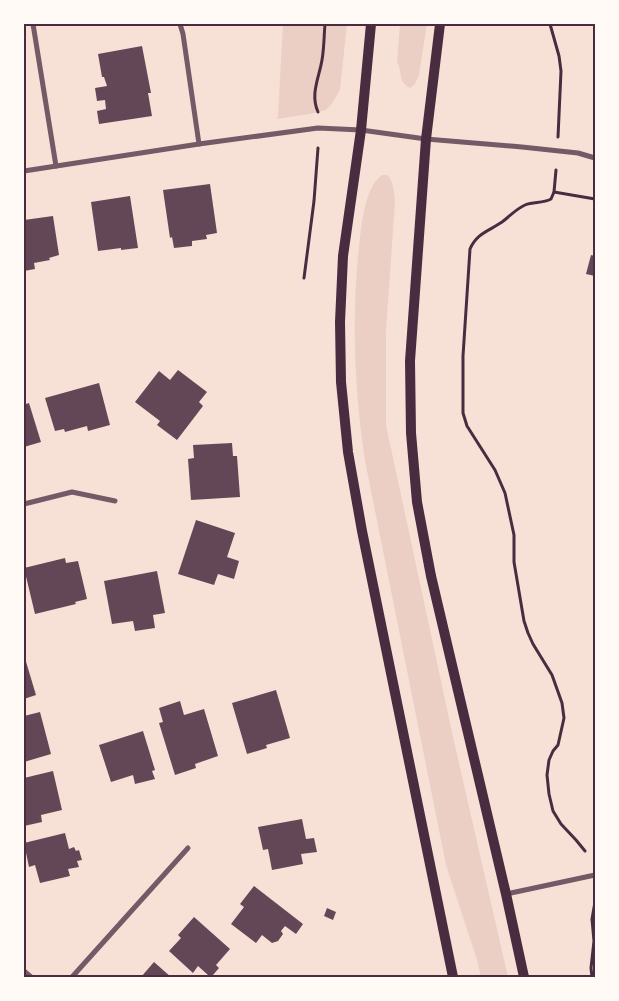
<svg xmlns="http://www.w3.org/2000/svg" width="619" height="1001" viewBox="0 0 619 1001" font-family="Raleway,sans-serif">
<rect width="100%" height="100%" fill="#f7e1d7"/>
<g fill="#ebcfc5">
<path d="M 283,24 L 347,24 L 340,90 L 333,102 L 326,110 L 310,114 L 277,119 L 278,115 Z"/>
<path d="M 400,24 L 427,24 L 419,75 L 415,84 L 410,88 C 397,81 403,72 397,62 Z"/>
<path d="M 382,175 L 387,175 C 394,181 394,193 395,202 L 386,331 L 386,425 L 453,737 L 508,977 L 481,977 L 477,960 L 446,865 L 365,461 C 354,388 351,312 360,238 C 362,220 366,186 382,175 Z"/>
</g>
<g fill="#644757">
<path d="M 142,46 L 151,93 L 148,93 L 152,116 L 99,124 L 97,111 L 106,109 L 105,100 L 97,101 L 95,88 L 107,86 L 104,77 L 102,77 L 98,54 Z"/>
<path d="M 210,184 L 217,233 L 206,235 L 207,239 L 192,241 L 192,246 L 174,248 L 172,237 L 170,238 L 163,190 Z"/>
<path d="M 130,196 L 138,248 L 121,250 L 121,248 L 98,251 L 91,202 Z"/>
<path d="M 53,216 L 59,255 L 49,258 L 50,260 L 34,263 L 35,269 L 24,271 L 24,220 Z"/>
<path d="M 591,255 L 595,256 L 595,276 L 586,274 Z"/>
<path d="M 178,370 L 207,392 L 199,402 L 203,406 L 177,440 L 157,425 L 160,421 L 135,402 L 159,371 L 170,380 Z"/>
<path d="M 99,383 L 110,425 L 88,431 L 87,426 L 65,432 L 64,429 L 55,431 L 45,398 Z"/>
<path d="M 24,399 L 26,404 L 29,403 L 41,442 L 24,447 Z"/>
<path d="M 232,443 L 233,456 L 237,456 L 240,497 L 191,500 L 188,459 L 194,458 L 193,445 Z"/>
<path d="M 196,520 L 235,533 L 227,557 L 239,561 L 234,579 L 218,574 L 214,585 L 178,574 Z"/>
<path d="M 65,558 L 66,563 L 78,561 L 87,599 L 75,602 L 76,604 L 35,614 L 24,568 Z"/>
<path d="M 157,571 L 165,613 L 153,615 L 155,628 L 135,631 L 133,621 L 112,624 L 104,581 Z"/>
<path d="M 24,655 L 36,695 L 24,699 Z"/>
<path d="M 276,690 L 290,738 L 266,745 L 267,748 L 247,754 L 232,703 Z"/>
<path d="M 180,701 L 184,715 L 204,709 L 218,756 L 195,764 L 196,768 L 175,775 L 159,723 L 163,722 L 159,708 Z"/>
<path d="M 40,712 L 51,754 L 24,762 L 24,716 Z"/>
<path d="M 143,731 L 155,770 L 152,771 L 155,779 L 135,784 L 133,775 L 111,782 L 99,745 Z"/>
<path d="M 53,771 L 62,810 L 41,815 L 42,822 L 24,826 L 24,778 Z"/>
<path d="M 302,819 L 306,839 L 314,838 L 317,852 L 301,854 L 303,864 L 272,870 L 268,849 L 263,850 L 258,827 Z"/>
<path d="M 65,833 L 69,849 L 74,847 L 76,851 L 79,850 L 82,860 L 77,861 L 79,867 L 68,869 L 70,876 L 40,883 L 35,865 L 29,867 L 24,843 Z"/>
<path d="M 254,886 L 303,924 L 296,934 L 285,926 L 281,931 L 283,934 L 278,941 L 272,943 L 262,935 L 256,943 L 231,924 L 244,907 L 240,904 Z"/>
<path d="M 327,908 L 336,912 L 333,920 L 324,916 Z"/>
<path d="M 194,917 L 230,949 L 216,965 L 219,968 L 213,975 L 208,975 L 198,966 L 193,973 L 169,951 L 181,938 L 178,935 Z"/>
<path d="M 154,962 L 171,977 L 141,977 Z"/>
</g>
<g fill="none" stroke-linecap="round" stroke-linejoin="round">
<g stroke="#4a2c40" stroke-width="3">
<path d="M 550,24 L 559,56 L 561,71 L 558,137"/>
<path d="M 318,112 C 310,94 319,78 322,60 C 324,49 324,36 325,24"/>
<path d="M 556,170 L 554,192 L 551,199 C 542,204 534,201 525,205 C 516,209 510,216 502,222 C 489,231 477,233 470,249 L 463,356 L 463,413 L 467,426 L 495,470 L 505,493 L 514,535 L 514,562 L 524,621 L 528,633 L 533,644 L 552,675 L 562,703 L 564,718 L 558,745 L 553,751 L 549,760 L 547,775 L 549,794 L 553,811 L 561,824 L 576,840 L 585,851"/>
<path d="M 554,192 L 595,199"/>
<path d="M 304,278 L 314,201 L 318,148"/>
<path d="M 592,977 L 591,968 L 594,941 L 592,919 L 595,902"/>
</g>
<g stroke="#755966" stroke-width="5">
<path d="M 33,24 L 56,166"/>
<path d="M 180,24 L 183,34 L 199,144"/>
<path d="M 24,171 L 199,144 L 318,128 L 361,130 L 426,139 L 522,147 L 578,153 L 595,158"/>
<path d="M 24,504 L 72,492 L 115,501"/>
<path d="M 506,894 L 595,875"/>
<path d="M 24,971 L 31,977"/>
<path d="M 72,977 L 188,848"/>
</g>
<g stroke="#4a2c40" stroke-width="10">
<path d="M 371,24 L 361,130 L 343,256 L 340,322 L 341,382 L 348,452 L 362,531 L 453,977"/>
<path d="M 440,24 L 426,139 L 410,361 L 411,433 L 417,502 L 431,576 L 506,894 L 524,977"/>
</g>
</g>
<rect width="619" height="1001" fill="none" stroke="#fffaf5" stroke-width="50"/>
<rect x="25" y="25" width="569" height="951" fill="none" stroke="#4a2c40" stroke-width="2"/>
</svg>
